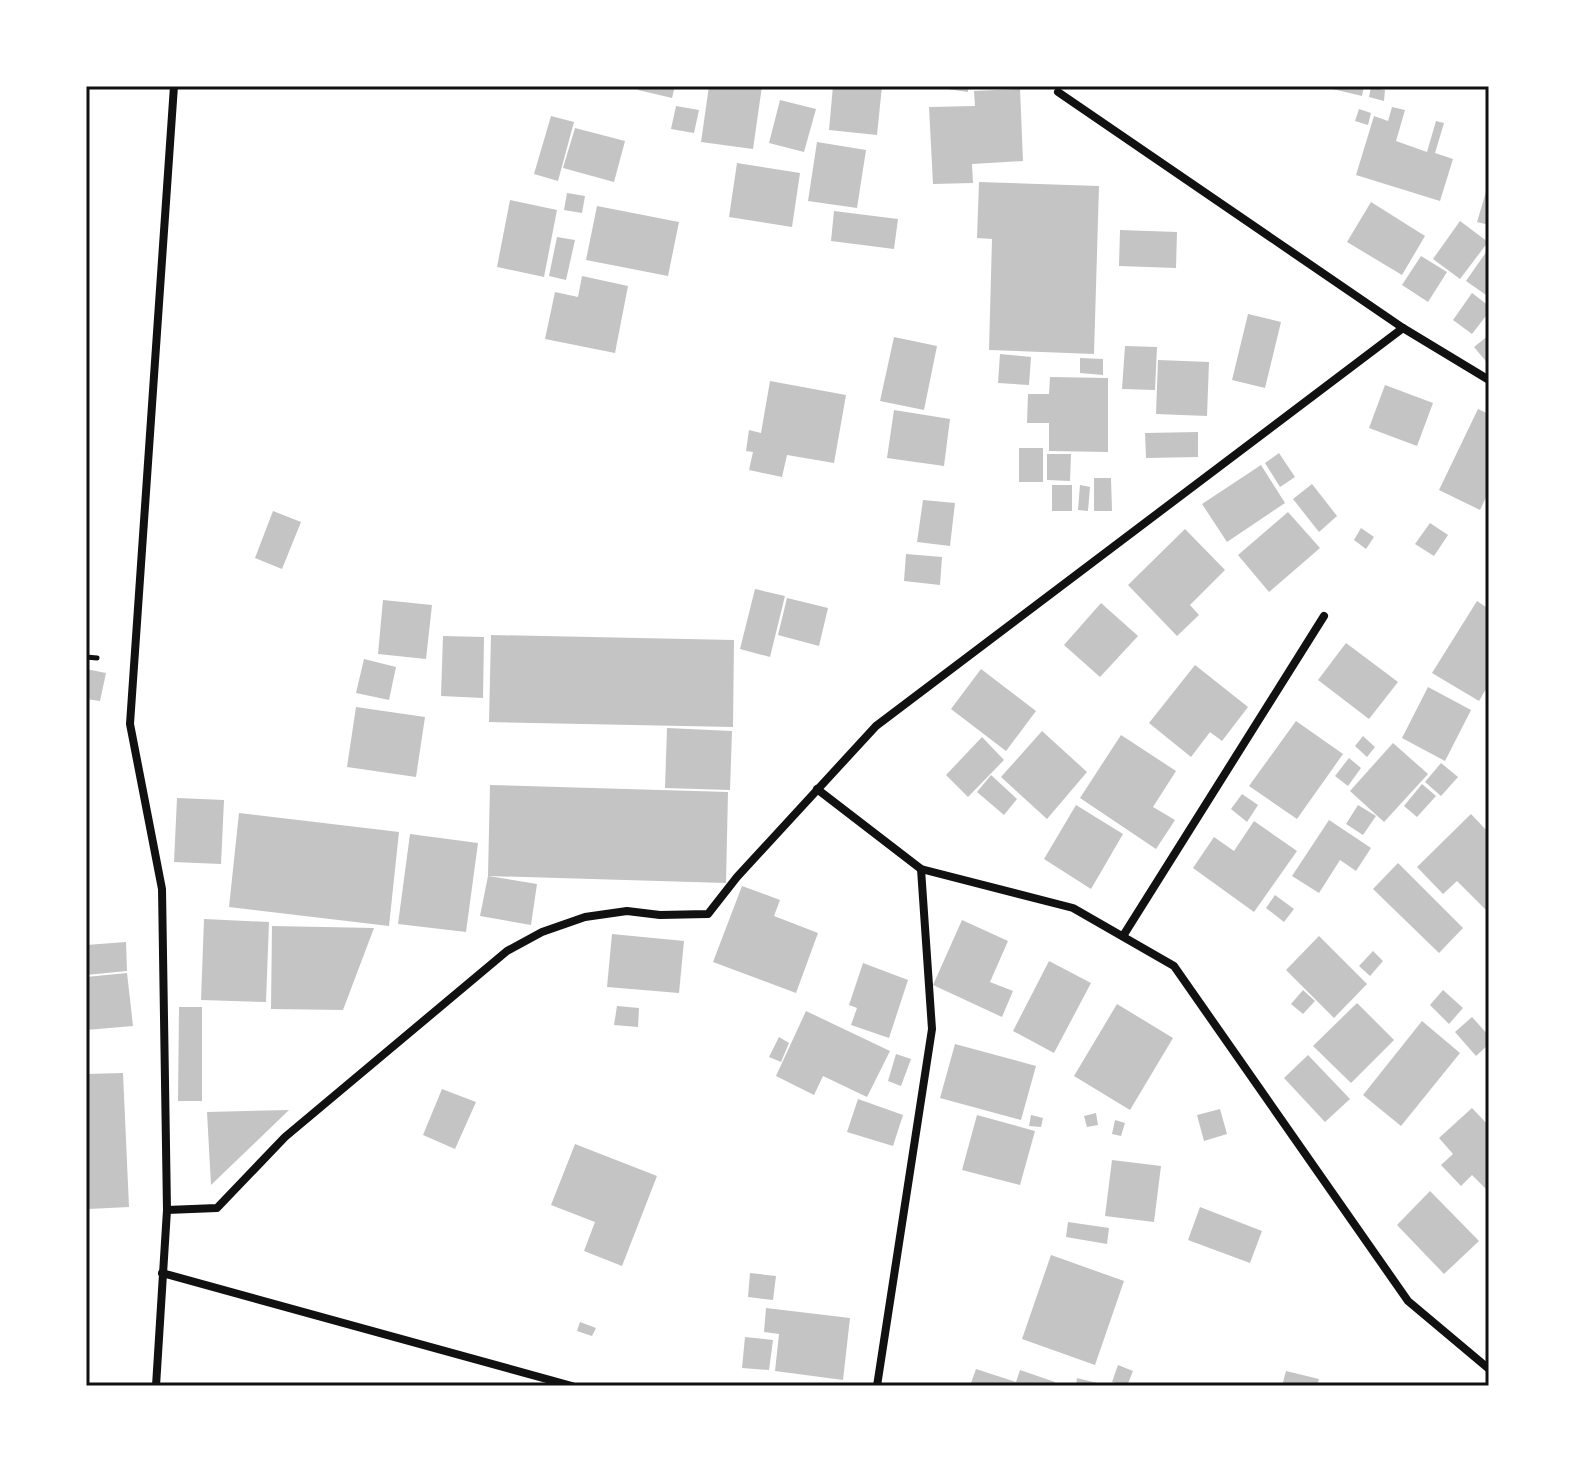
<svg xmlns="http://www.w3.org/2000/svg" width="1575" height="1472" viewBox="0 0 1575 1472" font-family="Mulish,sans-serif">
<rect width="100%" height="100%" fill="#fff"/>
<g fill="#c4c4c4">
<path d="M 639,86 L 675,86 L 672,98 L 638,90 Z"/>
<path d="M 709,86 L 762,86 L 753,149 L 701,142 Z"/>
<path d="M 833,86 L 882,86 L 877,135 L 829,130 Z"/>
<path d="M 927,86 L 968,86 L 968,92 Z"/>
<path d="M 1320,86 L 1364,86 L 1362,96 Z"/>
<path d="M 1371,87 L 1385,90 L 1384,101 L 1369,97 Z"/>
<path d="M 1020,89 L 1023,161 L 972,164 L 973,183 L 933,184 L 929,107 L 975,106 L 974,91 Z"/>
<path d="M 780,100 L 816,109 L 804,152 L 769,143 Z"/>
<path d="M 676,106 L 699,110 L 694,133 L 671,129 Z"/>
<path d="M 1392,107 L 1405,110 L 1396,141 L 1427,152 L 1436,121 L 1444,123 L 1435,153 L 1453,159 L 1440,201 L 1356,175 L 1374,116 L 1388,121 Z"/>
<path d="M 1359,109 L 1371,113 L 1368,125 L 1355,121 Z"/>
<path d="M 551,116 L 574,122 L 558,181 L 534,174 Z"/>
<path d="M 575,128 L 625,141 L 614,182 L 563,168 Z"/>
<path d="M 817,142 L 866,150 L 857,208 L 808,201 Z"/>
<path d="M 737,163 L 800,173 L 792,227 L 729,217 Z"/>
<path d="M 979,182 L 1099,186 L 1094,354 L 989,350 L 992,239 L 977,238 Z"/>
<path d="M 1488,185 L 1489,185 L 1489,225 L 1477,222 Z"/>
<path d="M 567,193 L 585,196 L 582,213 L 564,210 Z"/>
<path d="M 510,200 L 557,210 L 544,277 L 497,267 Z"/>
<path d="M 1371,202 L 1425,236 L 1402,275 L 1347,242 Z"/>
<path d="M 597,206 L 679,222 L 668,276 L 586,260 Z"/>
<path d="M 834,211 L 898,219 L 894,249 L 831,241 Z"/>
<path d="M 1460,221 L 1488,242 L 1460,279 L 1433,259 Z"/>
<path d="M 1120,230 L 1177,232 L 1176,268 L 1119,266 Z"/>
<path d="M 557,237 L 575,240 L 566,280 L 549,276 Z"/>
<path d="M 1489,248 L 1489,297 L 1466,281 Z"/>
<path d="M 1421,256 L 1447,272 L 1428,302 L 1402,285 Z"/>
<path d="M 582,276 L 628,286 L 615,353 L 545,339 L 555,292 L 578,297 Z"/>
<path d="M 1472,293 L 1489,306 L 1489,312 L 1472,334 L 1453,320 Z"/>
<path d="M 1248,314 L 1281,322 L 1265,388 L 1232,380 Z"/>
<path d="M 1489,335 L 1489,365 L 1474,347 Z"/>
<path d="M 894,337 L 937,346 L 924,410 L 880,401 Z"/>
<path d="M 1125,346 L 1157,347 L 1155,390 L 1122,389 Z"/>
<path d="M 1000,354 L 1031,357 L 1029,385 L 998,383 Z"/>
<path d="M 1080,358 L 1103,359 L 1103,375 L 1080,373 Z"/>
<path d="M 1158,360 L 1209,362 L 1207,416 L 1156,414 Z"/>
<path d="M 1050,377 L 1108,378 L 1108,452 L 1049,451 L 1049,423 L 1027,423 L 1028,394 L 1049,394 Z"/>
<path d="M 770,381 L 846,395 L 834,463 L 787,455 L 782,477 L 749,470 L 753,452 L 746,451 L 749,430 L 761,433 Z"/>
<path d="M 1385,385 L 1433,403 L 1417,446 L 1369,428 Z"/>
<path d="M 1478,409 L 1489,414 L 1489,491 L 1480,510 L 1439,490 Z"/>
<path d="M 894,410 L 950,419 L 944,466 L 887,458 Z"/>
<path d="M 1198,432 L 1198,457 L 1146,458 L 1145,433 Z"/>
<rect x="1019" y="448" width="24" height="34"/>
<path d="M 1279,453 L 1295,477 L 1280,487 L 1265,463 Z"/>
<path d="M 1047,454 L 1071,454 L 1070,481 L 1047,480 Z"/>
<path d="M 1261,465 L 1285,503 L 1227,542 L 1202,504 Z"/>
<path d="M 1094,478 L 1111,478 L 1112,511 L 1094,511 Z"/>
<path d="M 1312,484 L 1337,516 L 1319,532 L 1293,499 Z"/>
<rect x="1052" y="485" width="20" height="26"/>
<path d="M 1080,485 L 1090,487 L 1088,511 L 1078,510 Z"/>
<path d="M 923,500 L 955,503 L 950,546 L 917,542 Z"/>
<path d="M 273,511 L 301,522 L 282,569 L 255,558 Z"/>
<path d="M 1288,512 L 1320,548 L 1269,592 L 1238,555 Z"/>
<path d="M 1430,523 L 1448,535 L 1434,556 L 1415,544 Z"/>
<path d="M 1361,528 L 1374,537 L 1366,549 L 1354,540 Z"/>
<path d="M 1185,529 L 1225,570 L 1190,605 L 1199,615 L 1177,636 L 1128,585 Z"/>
<path d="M 906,554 L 942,557 L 940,585 L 904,581 Z"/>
<path d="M 755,589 L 785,596 L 770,657 L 740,649 Z"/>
<path d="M 787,598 L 828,608 L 819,646 L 778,635 Z"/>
<path d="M 383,600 L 432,605 L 426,659 L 378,654 Z"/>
<path d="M 1477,601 L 1489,609 L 1489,684 L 1479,701 L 1432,673 Z"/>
<path d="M 1101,603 L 1138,636 L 1100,677 L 1064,645 Z"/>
<path d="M 491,635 L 734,640 L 733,727 L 489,722 Z"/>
<path d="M 443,636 L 484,637 L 483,698 L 441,696 Z"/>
<path d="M 1346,643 L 1398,682 L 1369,719 L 1318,680 Z"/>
<path d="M 364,659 L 396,667 L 389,700 L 356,693 Z"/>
<path d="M 1195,665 L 1248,707 L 1222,741 L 1210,732 L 1191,757 L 1149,723 Z"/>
<path d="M 86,669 L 106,673 L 100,701 L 86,699 Z"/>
<path d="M 981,669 L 1036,711 L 1006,751 L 951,709 Z"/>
<path d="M 1428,687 L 1471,710 L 1445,761 L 1402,738 Z"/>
<path d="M 356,707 L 425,717 L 416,777 L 347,767 Z"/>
<path d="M 1296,721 L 1343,754 L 1297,819 L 1249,786 Z"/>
<path d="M 667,728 L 732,731 L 730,790 L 665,788 Z"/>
<path d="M 1042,731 L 1087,772 L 1047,819 L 1001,777 Z"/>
<path d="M 1121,735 L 1176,771 L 1153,807 L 1175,820 L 1156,849 L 1080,798 Z"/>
<path d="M 1363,736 L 1375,747 L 1367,757 L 1355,746 Z"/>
<path d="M 982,737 L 1004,760 L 968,797 L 946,775 Z"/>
<path d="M 1393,743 L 1428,774 L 1384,822 L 1350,791 Z"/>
<path d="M 1349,758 L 1361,768 L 1348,786 L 1335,776 Z"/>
<path d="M 1441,763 L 1458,777 L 1441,796 L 1425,782 Z"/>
<path d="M 991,775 L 1017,799 L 1004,815 L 977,792 Z"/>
<path d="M 1422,784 L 1436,796 L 1417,817 L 1404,806 Z"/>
<path d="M 490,785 L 728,792 L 726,883 L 488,876 L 537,884 L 531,925 L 480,916 L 488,876 Z"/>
<path d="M 1242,794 L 1258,805 L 1247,822 L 1231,809 Z"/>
<path d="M 177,798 L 224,800 L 221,864 L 174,862 Z"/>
<path d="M 1076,805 L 1123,834 L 1091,889 L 1044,859 Z"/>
<path d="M 1358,805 L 1376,816 L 1363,835 L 1346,824 Z"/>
<path d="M 239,813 L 399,832 L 389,926 L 229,907 Z"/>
<path d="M 1471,814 L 1489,833 L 1489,913 L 1457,881 L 1443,894 L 1417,867 Z"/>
<path d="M 1329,820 L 1371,848 L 1356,871 L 1340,860 L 1319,893 L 1292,876 Z"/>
<path d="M 1254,821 L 1297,851 L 1254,912 L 1193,868 L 1214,837 L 1234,851 Z"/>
<path d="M 410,834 L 478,843 L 466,932 L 398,924 Z"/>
<path d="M 1398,863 L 1463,928 L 1439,953 L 1373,889 Z"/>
<path d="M 742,886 L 780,900 L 774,916 L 818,933 L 796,993 L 713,962 Z"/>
<path d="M 1275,895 L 1294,909 L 1284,922 L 1266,908 Z"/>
<path d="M 204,919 L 269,922 L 266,1002 L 201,1000 Z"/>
<path d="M 962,920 L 1008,941 L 990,982 L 1013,991 L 1002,1017 L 933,985 Z"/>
<path d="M 272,926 L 374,928 L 343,1010 L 271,1009 Z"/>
<path d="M 612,934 L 684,941 L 679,993 L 607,987 Z"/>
<path d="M 1319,936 L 1367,984 L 1334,1018 L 1286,970 Z"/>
<path d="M 126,942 L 127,971 L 86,975 L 86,945 Z"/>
<path d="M 1373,951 L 1383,961 L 1370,976 L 1359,966 Z"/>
<path d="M 1049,961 L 1091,983 L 1054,1053 L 1013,1031 Z"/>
<path d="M 863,963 L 908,980 L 889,1038 L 851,1025 L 857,1008 L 849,1005 Z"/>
<path d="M 127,973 L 133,1026 L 86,1030 L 86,977 Z"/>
<path d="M 1303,990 L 1315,1001 L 1303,1014 L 1291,1004 Z"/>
<path d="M 1443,990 L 1463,1008 L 1449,1024 L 1430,1005 Z"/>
<path d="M 1357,1003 L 1394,1040 L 1351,1083 L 1313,1046 Z"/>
<path d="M 1117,1004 L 1173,1038 L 1130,1110 L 1074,1076 Z"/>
<path d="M 617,1006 L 639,1008 L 638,1027 L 614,1025 Z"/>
<path d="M 179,1007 L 202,1007 L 202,1101 L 178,1101 Z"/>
<path d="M 806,1011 L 890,1051 L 867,1097 L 823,1076 L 814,1095 L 776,1076 Z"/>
<path d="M 1472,1017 L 1489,1036 L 1489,1044 L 1476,1056 L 1455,1032 Z"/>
<path d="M 1422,1021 L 1460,1053 L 1401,1126 L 1363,1095 Z"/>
<path d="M 779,1037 L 789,1043 L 781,1062 L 769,1057 Z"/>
<path d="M 955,1044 L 1036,1066 L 1021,1120 L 940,1098 Z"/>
<path d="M 896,1054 L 911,1059 L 901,1086 L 888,1081 Z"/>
<path d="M 1308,1055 L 1350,1099 L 1325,1122 L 1284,1078 Z"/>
<path d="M 123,1073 L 129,1207 L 88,1209 L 86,1074 Z"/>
<path d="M 442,1089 L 476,1102 L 455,1149 L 423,1135 Z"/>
<path d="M 858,1099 L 903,1115 L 893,1146 L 847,1132 Z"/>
<path d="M 1472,1108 L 1489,1126 L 1489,1192 L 1472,1175 L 1461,1186 L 1441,1165 L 1453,1154 L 1439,1138 Z"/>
<path d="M 1220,1109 L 1227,1134 L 1204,1141 L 1197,1115 Z"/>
<path d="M 289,1110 L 211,1185 L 207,1112 Z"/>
<path d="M 1096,1113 L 1098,1125 L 1087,1127 L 1084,1116 Z"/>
<path d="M 977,1115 L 1035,1131 L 1020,1185 L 962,1170 Z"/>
<path d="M 1031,1115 L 1043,1118 L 1041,1127 L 1029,1126 Z"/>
<path d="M 1115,1120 L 1125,1123 L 1121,1136 L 1112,1134 Z"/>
<path d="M 575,1144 L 657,1176 L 622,1266 L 584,1251 L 595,1222 L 551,1205 Z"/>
<path d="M 1112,1160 L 1161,1166 L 1154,1222 L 1105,1216 Z"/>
<path d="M 1430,1191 L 1479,1241 L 1444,1274 L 1397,1225 Z"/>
<path d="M 1200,1207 L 1262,1231 L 1250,1263 L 1188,1240 Z"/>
<path d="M 1068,1222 L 1109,1228 L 1107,1244 L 1066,1237 Z"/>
<path d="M 1051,1255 L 1124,1281 L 1095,1365 L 1022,1339 Z"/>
<path d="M 750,1273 L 776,1276 L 773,1300 L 748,1297 Z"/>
<path d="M 766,1308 L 850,1318 L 843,1380 L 775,1371 L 779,1334 L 764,1332 Z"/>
<path d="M 580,1322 L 596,1328 L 592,1336 L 577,1331 Z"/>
<path d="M 745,1337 L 773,1340 L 769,1370 L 742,1368 Z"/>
<path d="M 1118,1365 L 1133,1371 L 1127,1386 L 1112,1382 Z"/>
<path d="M 976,1369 L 1016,1382 L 1020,1370 L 1055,1382 L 1054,1386 L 970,1386 Z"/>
<path d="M 1286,1371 L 1319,1379 L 1317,1386 L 1282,1386 Z"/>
<path d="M 1077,1378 L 1105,1385 L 1104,1386 L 1076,1386 Z"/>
</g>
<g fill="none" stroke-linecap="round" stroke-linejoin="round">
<path stroke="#111" stroke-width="5" d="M 86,657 L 97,658"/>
<g stroke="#111" stroke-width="8">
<path d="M 1058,92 L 1403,328 L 1489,380"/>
<path d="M 817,789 L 921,869 L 932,1029 L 877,1386"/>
<path d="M 921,869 L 1073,908 L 1174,966 L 1408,1301 L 1489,1369"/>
<path d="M 1123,936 L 1324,616"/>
<path d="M 167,1210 L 217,1208 L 285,1137 L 507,951 L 542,932 L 585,917 L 627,911 L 660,915 L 708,914 L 737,877 L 876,726 L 1403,328"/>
<path d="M 162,1273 L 572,1386"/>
<path d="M 156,1386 L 167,1210 L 162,889 L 130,724 L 174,86"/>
</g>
</g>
<rect width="1575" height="1472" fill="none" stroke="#ffffff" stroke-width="176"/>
<rect x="88" y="88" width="1399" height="1296" fill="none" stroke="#111" stroke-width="3"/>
</svg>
